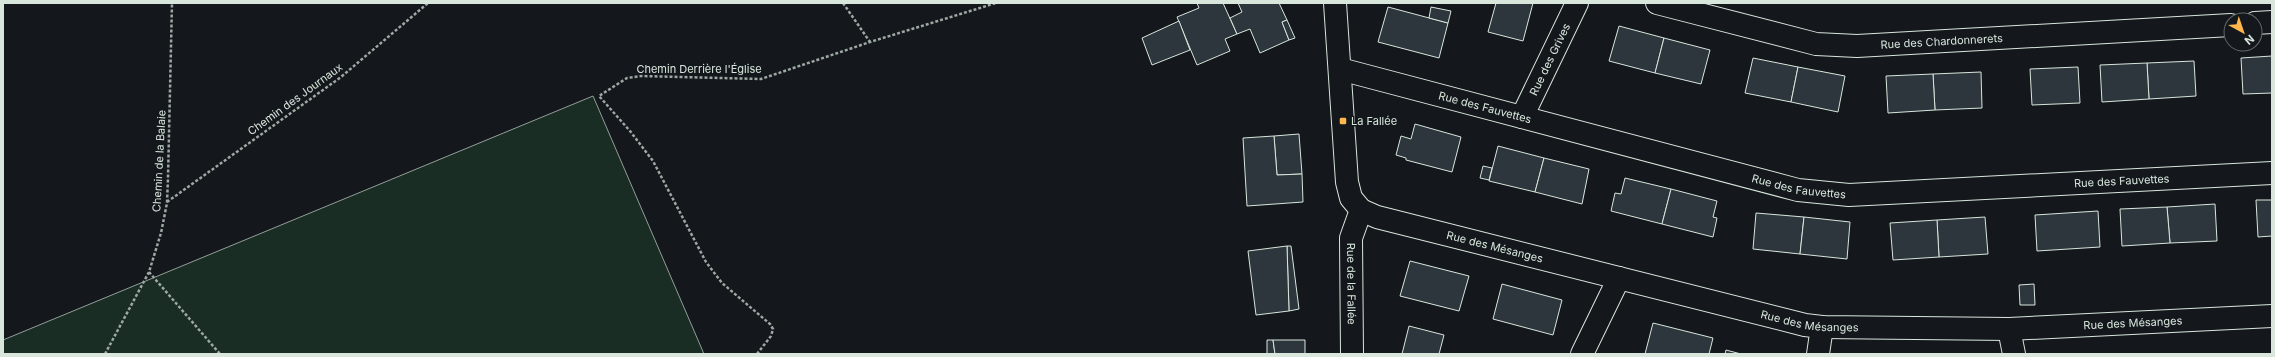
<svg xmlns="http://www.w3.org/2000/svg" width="2275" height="357" viewBox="0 0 2275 357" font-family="Inter,sans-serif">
<rect width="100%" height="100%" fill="#14181c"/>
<path fill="#1a2d24" stroke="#939e99" d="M 593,96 L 704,354 L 3,354 L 3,340 Z"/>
<g fill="#2c363c" stroke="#d8e6dc">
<path d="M 1197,3 L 1223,3 L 1237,34 L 1225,39 L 1230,51 L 1197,65 L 1177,17 L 1199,8 Z"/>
<path d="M 1238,3 L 1279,3 L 1287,20 L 1282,22 L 1289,40 L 1260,53 L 1250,29 L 1237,34 L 1230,18 L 1242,12 Z"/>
<path d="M 1496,3 L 1533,3 L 1523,41 L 1488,32 Z"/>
<path d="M 1388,7 L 1448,23 L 1439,58 L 1378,42 Z"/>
<path d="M 1431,7 L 1451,11 L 1448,23 L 1429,18 Z"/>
<path d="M 1287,20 L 1295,38 L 1289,40 L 1282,22 Z"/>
<path d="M 1179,21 L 1190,50 L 1152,65 L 1142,38 Z"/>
<path d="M 1619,26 L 1664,38 L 1655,73 L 1609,61 Z"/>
<path d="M 1664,38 L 1710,50 L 1701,84 L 1655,73 Z"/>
<path d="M 2272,56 L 2272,93 L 2243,94 L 2241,58 Z"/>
<path d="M 1753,58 L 1798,67 L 1791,102 L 1745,93 Z"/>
<path d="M 2194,61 L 2196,96 L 2149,99 L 2147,63 Z"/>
<path d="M 2147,63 L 2149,99 L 2102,102 L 2100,65 Z"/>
<path d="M 1798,67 L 1845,76 L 1838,112 L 1791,102 Z"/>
<path d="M 2078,67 L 2080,103 L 2032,105 L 2030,69 Z"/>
<path d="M 1981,72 L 1982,108 L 1935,110 L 1933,74 Z"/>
<path d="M 1933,74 L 1935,110 L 1888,113 L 1886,76 Z"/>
<path d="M 1415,124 L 1461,137 L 1452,172 L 1406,160 L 1406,158 L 1396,155 L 1401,136 L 1411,139 Z"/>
<path d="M 1299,134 L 1302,174 L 1277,175 L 1274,136 Z"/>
<path d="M 1274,136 L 1277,175 L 1302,174 L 1303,202 L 1247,206 L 1243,138 Z"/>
<path d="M 1498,146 L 1544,158 L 1535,192 L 1489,181 Z"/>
<path d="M 1544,158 L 1589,169 L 1582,204 L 1535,192 Z"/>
<path d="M 1483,166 L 1492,168 L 1489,180 L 1480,178 Z"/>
<path d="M 1625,178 L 1671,189 L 1662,224 L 1611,211 L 1615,193 L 1621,194 Z"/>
<path d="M 1671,189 L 1717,201 L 1713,217 L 1717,218 L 1713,237 L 1662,224 Z"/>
<path d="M 2256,200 L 2272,200 L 2272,236 L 2258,237 Z"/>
<path d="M 2215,204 L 2217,241 L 2170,243 L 2167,207 Z"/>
<path d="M 2167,207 L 2170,243 L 2122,246 L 2120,209 Z"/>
<path d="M 2098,211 L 2100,247 L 2037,251 L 2035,215 Z"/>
<path d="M 1756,213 L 1804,217 L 1800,254 L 1753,249 Z"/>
<path d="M 1804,217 L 1850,222 L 1847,259 L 1800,254 Z"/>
<path d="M 1985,217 L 1988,254 L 1939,257 L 1937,220 Z"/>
<path d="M 1937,220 L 1939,257 L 1893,260 L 1890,223 Z"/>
<path d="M 1287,246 L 1291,246 L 1299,309 L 1289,311 Z"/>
<path d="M 1287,246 L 1289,311 L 1256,315 L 1248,251 Z"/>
<path d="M 1410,261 L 1469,276 L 1459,311 L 1400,296 Z"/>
<path d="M 1502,284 L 1562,300 L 1553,335 L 1493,319 Z"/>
<path d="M 2034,284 L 2035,305 L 2020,305 L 2019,285 Z"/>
<path d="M 1653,323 L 1713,338 L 1709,354 L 1645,354 Z"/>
<path d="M 1409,326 L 1444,335 L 1439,354 L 1402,354 Z"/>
<path d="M 1267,340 L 1273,340 L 1275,354 L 1267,354 Z"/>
<path d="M 1273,340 L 1305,340 L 1305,354 L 1275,354 Z"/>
<path d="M 1726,350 L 1741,354 L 1725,354 Z"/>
</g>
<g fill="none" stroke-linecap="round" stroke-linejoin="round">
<defs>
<g id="minor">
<path id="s1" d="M 1335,3 L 1347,182 L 1351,198 L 1361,210 L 1351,238 L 1352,354"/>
<path id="s2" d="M 1657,3 L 1816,44 L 1857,46 L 2231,25"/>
<path d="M 2255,23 L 2272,22"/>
<path id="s3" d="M 1340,69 L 1798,190 L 1849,195 L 2272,173"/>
<path id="s4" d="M 1522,117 L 1577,3"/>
<path id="s5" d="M 1361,210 L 1377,217 L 1805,325 L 1822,327 L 2009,329 L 2272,316"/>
<path d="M 2009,329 L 2014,354"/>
<path d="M 1582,354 L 1619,278"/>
<path d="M 1818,354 L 1822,327"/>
</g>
</defs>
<use href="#minor" stroke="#d8e6dc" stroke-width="24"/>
<g stroke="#9da8a2" stroke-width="2.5" stroke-dasharray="3 2" stroke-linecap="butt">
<path d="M 843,3 L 870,42"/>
<path d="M 167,202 L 341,77 L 428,3"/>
<path d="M 149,272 L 220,354"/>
<path d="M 105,354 L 149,272 L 161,233 L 167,203 L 168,178 L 172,3"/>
<path d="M 757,354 L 771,336 L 773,329 L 770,324 L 722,283 L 706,262 L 653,161 L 630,131 L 599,96 L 627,78 L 641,76 L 761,79 L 870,42 L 996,3"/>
</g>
<use href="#minor" stroke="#14181c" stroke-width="22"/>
</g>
<rect fill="#ffb74d" stroke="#14181c" stroke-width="1.5" x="1339" y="117" width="8" height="8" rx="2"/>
<g text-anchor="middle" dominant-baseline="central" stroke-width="3" stroke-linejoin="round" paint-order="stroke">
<g font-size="11" fill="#d8e6dc" stroke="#14181c">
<text stroke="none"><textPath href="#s2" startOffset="290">Rue des Chardonnerets</textPath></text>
<text stroke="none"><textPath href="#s4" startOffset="64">Rue des Grives</textPath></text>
<text x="699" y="69">Chemin Derrière l'Église</text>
<text transform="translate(295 99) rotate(-36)">Chemin des Journaux</text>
<text stroke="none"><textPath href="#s3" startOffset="150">Rue des Fauvettes</textPath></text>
<text transform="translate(159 161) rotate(-87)">Chemin de la Balaie</text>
<text stroke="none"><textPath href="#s3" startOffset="798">Rue des Fauvettes</textPath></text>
<text stroke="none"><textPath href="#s3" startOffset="474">Rue des Fauvettes</textPath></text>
<text stroke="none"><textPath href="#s5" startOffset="139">Rue des Mésanges</textPath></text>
<text stroke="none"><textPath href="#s1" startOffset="287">Rue de la Fallée</textPath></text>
<text stroke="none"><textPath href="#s5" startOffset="463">Rue des Mésanges</textPath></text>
<text stroke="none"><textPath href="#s5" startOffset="787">Rue des Mésanges</textPath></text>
</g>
<g font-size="11" fill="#d8e6dc" stroke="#14181c" text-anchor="start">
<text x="1351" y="121">La Fallée</text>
</g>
</g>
<rect width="2275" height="357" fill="none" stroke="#d8e6dc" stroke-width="8"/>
<g transform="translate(2243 32) rotate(140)"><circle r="19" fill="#14181c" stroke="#626a69"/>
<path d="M0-3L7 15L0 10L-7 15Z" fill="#ffb74d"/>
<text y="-6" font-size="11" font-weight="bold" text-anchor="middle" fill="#d8e6dc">N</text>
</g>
</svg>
